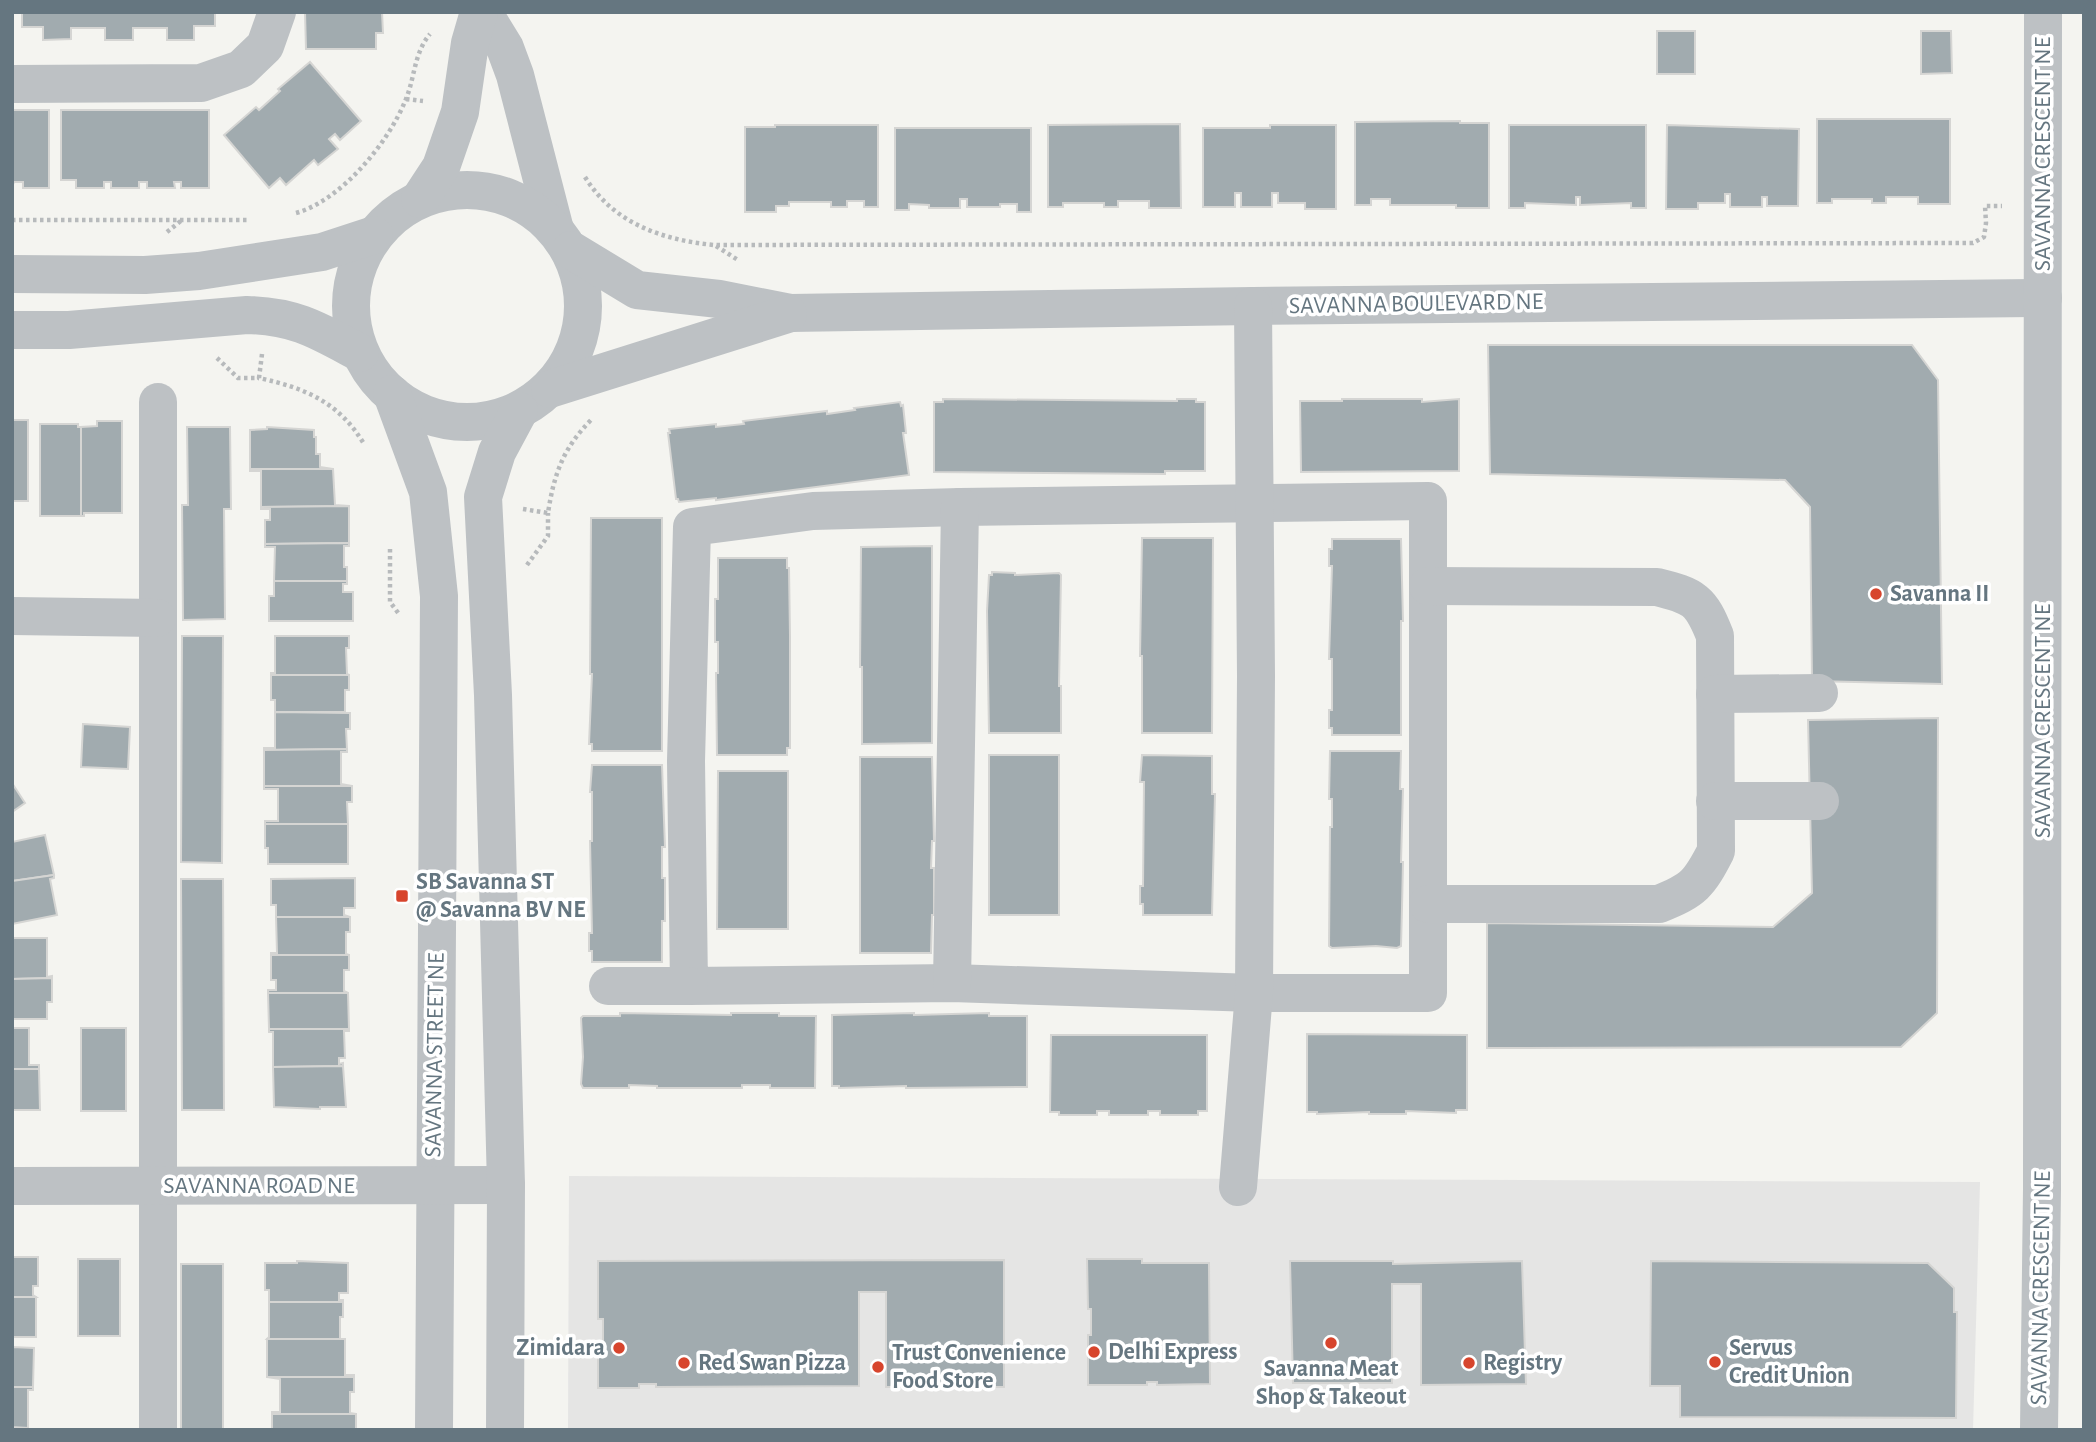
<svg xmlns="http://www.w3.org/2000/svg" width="2096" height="1442" font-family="'Alegreya Sans',sans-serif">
  <rect width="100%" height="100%" fill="#f4f4f0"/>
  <path fill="#e5e5e4" d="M569,1176L1980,1182L1973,1430H568Z"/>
  <g fill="#a1abaf" stroke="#d5d5d3" stroke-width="2">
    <path d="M22,12H215V26H194V40H167V28H133V40H105V28H71V39L43,40V27H22Z"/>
    <path d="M305,12H382L383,33H376V49H306Z"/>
    <rect x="1657" y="31" width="38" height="43"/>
    <path d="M1921,31H1951L1952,73L1921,74Z"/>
    <path d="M310,62L361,121L340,140L335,134L329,139L338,149L318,165L314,160L286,185L280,178L269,188L224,135L256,107L259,110L280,91L278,89Z"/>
    <path d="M12,110H49V188H23V182H14L12,187Z"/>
    <path d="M61,110H209V188H181V182H174L175,188H147V182H139V188H111V182H104V188H76V180H61Z"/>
    <path d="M1817,119H1950V204H1918V197H1886V203H1872V199H1832V203H1817Z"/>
    <path d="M1460,121V123H1489V208H1456V205H1390V199H1371V205H1355V122Z"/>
    <path d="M1180,124L1181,208H1149V201H1118V207H1104V203H1063V207H1048V125Z"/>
    <path d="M775,125H878V207H864V201H847V207H831V202H789V206H776V212H745V127H775Z"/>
    <path d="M1270,125H1336V209H1305V203H1278V193H1272V207H1241V193H1235V207H1203V128H1270Z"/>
    <path d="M1509,125H1646V208H1631V203L1580,205V197H1576V205L1525,203V208H1509Z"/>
    <path d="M1667,125L1799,129L1798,206H1767V197H1762V207H1730V194H1725V203H1698V209H1666Z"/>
    <path d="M895,128H1031V212H1017V204H1000V207H967V199H960V208H929V205L909,204V210H895Z"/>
    <path d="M1488,345H1912L1938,380L1942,684L1812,681L1810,507L1785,480L1490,474Z"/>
    <path d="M943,399L1177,401V399H1196V402H1205V471H1165V474L934,472V402H943Z"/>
    <path d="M1342,399H1422V402L1459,399V471L1301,472L1300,401H1342Z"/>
    <path d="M900,402L901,406L903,405L906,433H903L909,475L716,500V498L679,502L678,499H676L668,433H670L669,429L716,424V427L744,424L743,421L827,411V414L855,410L854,408Z"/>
    <rect x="12" y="420" width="16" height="81"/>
    <path d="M97,421H122V513H84V516H81V427L97,426Z"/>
    <path d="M40,424H78V427H81V516H40Z"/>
    <path d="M187,427H230L231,509H224L225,619L183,620L182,505H188Z"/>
    <path d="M267,427L314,430V437H316V454H320V467L333,469H250V430L267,429Z"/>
    <path d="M250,469H333L335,505L349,506L261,507V471H250Z"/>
    <path d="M349,506V543L265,544V520H270V509H261V507Z"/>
    <path d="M591,518H662V751H592V744H589L592,674H590Z"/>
    <path d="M1142,538H1213L1212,733H1142V656H1140Z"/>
    <path d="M1332,539H1401L1403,621H1401V735H1332V728H1329V710H1332V659H1329L1332,566H1329V549H1332Z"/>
    <path d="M349,543V546H344V567H347V581H274L275,547H265V544Z"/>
    <path d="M932,546V743L862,744V667H860L861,547Z"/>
    <path d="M718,558H787V568H789L790,636V748H787V755H717L716,673H718V642H715V599H718Z"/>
    <path d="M992,572L1015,573V575L1059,573L1061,575L1059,686H1061V733H989L987,611L989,575H992Z"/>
    <path d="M274,581H347V584H343V592H353V621H269V596H274Z"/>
    <path d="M182,636H223L222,863L181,862Z"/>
    <path d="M275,636H349V648H346L347,674L349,675H271V673H275Z"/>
    <path d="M271,675H349V690H345V712H275V700H271Z"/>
    <path d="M275,712L350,713V729H346L347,749L264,750V748H275Z"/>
    <path d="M1938,718L1937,1013L1901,1047L1487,1048V923L1773,927L1812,893L1808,720Z"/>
    <path d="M83,724L130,727L128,769L81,767Z"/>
    <path d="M347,749V752H341V784L352,786H264V750Z"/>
    <path d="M1330,751H1401L1400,789H1403L1401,862H1403L1402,908L1401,946L1397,948L1376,946L1332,948L1329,946L1330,827H1332V799H1329Z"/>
    <rect x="989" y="755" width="70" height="160"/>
    <path d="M1142,755L1212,756V794H1215L1212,915H1143V904H1140V886H1143L1144,782H1140Z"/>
    <path d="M860,757H932L934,841H932L931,868H934V915H932L931,953H860Z"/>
    <path d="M592,765H662L665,847H662V878H665V921H662V962H592V951H589V933H592L590,841H592V792H590Z"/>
    <path d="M718,771H788V929H717Z"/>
    <path d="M12,783L25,803L12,812Z"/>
    <path d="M264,786H352V802H347L348,824H265V821H278V789H264Z"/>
    <path d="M265,824H348V864H268V848H265Z"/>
    <path d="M45,835L54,875L12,881V842Z"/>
    <path d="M54,875V878L50,879L57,915L12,924V881Z"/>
    <path d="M355,878V908H344V915L350,917H276V905H271V879Z"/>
    <path d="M181,879H223L224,1110H182Z"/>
    <path d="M276,917H350V932H346V954L349,955H271V953H277Z"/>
    <path d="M12,938H47V977L52,976V978L12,979Z"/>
    <path d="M271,955H349V970H344V991L348,993H268V990H276V980H271Z"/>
    <path d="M52,978V1002H47V1019H12V979Z"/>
    <path d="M268,993H348L349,1029H269Z"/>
    <path d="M620,1013L731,1015V1013H779V1016H816L815,1088H770V1085H742V1088H657V1086L629,1085V1088H583L581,1084L583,1057L581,1018L583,1016H620Z"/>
    <path d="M914,1013V1015L989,1013V1016H1027V1087L906,1088V1086L839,1088V1086H832V1015Z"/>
    <path d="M12,1028H29V1065H39V1069H12Z"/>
    <rect x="81" y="1028" width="45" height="83"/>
    <path d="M269,1029H349V1031H344L345,1058H339V1064L343,1063V1066L273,1067V1032H269Z"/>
    <path d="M1307,1034L1467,1035V1110H1456V1113L1406,1111V1114H1369V1112L1317,1114V1112H1307Z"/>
    <path d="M1051,1035H1207V1111H1198V1115H1160V1111H1148V1115H1109V1111H1097V1115H1059V1112H1050Z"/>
    <path d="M343,1066L346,1107H320V1109L274,1107L273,1067Z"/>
    <path d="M12,1069H39L40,1110H12Z"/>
    <path d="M12,1257H38V1286H33V1295L36,1297H12Z"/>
    <rect x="78" y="1259" width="42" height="77"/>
    <path d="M1087,1259H1142V1263H1209L1210,1384L1157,1385V1382H1147V1385H1088V1335H1091V1309H1088Z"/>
    <path d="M1004,1260V1387H886V1292H859V1386L656,1387V1384H639V1388H598V1356H603V1319H598V1261Z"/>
    <path d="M297,1261L348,1263V1293H339V1300H343V1302H269V1290H265V1263H297Z"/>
    <path d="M1290,1261H1393V1264L1522,1261L1526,1384L1421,1385V1284H1392V1383H1293Z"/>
    <path d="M1651,1261L1928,1263L1954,1288V1312H1957L1956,1418L1680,1417V1386H1650Z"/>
    <rect x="181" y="1264" width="42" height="166"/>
    <rect x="12" y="1297" width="24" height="40"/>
    <path d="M269,1302H343V1317H340V1339H345H267L269,1337Z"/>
    <path d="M267,1339H345V1375H354V1377H267Z"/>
    <path d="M12,1347L34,1348L33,1387H12Z"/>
    <path d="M267,1377H354V1392H350V1413L356,1414H272V1412H280V1379Z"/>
    <path d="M12,1387H33V1390H28V1428L12,1427Z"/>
    <rect x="272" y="1414" width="84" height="16"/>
  </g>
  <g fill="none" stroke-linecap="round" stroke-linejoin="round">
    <g stroke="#b7babc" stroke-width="4.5" stroke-dasharray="3.5 3.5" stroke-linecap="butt">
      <path d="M406,99L423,101"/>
      <path d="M585,177C614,224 663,240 714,245L1973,243L1984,237L1986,223L1985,206H2002"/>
      <path d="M296,213C342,200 389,142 406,99C415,77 414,53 430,34"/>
      <path d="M12,220H249"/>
      <path d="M167,232L182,220"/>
      <path d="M716,246L738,260"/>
      <path d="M262,354L259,378C305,388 339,402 364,444"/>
      <path d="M217,358L238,378H259"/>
      <path d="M523,509L548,513C554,474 563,448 592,419"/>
      <path d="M390,549V602L399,614"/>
      <path d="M527,565L548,536V513"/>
    </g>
    <g stroke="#bdc1c4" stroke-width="38">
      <path d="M483,12L505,48L515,75L554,226"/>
      <path d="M12,84L201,83L241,69L265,46L277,12"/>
      <circle cx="467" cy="306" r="116"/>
      <path d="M420,199L441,167L460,112L470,43L479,12"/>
      <path d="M571,250L637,290L719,299L790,313L1253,306L2043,298"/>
      <path d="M12,274L145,275L199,271L322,252L374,235"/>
      <path d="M12,330H69L247,315C296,316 319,331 360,353"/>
      <path d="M550,389L788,314"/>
      <path d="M392,394L428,492L439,596L434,1430"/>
      <path d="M158,402V1430"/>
      <path d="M1428,501V993H1254L952,983L689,986L686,761L692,527L813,511L960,507Z"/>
      <path d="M1428,586L1657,587C1694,596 1701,600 1715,636L1716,851C1699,884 1694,890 1659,904H1428"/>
      <path d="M12,616L157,618"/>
      <path d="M1715,694L1819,693"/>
      <path d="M1715,801H1820"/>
      <path d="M952,983L960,507"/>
      <path d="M608,986H689"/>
      <path d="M12,1186L506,1185"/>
      <path d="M1238,1187L1254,993L1256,676L1253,306"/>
      <path d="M505,1430L506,1185L493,695L483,497L497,452L519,411"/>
      <path d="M2039,1430L2042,1189L2043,12"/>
    </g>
  </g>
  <g fill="#d7452d" stroke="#fff" stroke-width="2.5">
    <circle cx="1876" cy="594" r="7"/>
    <rect x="395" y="889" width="14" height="14" rx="3.5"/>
    <circle cx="1331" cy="1343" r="7"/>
    <circle cx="619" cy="1348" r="7"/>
    <circle cx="1094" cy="1352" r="7"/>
    <circle cx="1715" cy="1362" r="7"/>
    <circle cx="684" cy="1363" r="7"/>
    <circle cx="1469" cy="1363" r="7"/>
    <circle cx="878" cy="1367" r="7"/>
  </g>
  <g text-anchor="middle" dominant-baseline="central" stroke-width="7" stroke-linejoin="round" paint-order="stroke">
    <g font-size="24" fill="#657680" stroke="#fff">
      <text transform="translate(2043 154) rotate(-90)">SAVANNA CRESCENT NE</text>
      <text transform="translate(1416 304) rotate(-1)">SAVANNA BOULEVARD NE</text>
      <text transform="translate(2043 721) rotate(-90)">SAVANNA CRESCENT NE</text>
      <text transform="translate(435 1055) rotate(-89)">SAVANNA STREET NE</text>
      <text x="259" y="1186">SAVANNA ROAD NE</text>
      <text transform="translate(2041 1288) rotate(-89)">SAVANNA CRESCENT NE</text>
    </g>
    <g font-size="24" font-weight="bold" fill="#657680" stroke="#fff" text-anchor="start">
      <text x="1890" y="594">Savanna II</text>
      <text x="416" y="882">SB Savanna ST<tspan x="416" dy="28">@ Savanna BV NE</tspan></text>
      <text x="605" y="1348" text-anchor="end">Zimidara</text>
      <text x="1729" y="1348">Servus<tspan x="1729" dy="28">Credit Union</tspan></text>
      <text x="1108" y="1352">Delhi Express</text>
      <text x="892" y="1353">Trust Convenience<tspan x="892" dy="28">Food Store</tspan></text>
      <text x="698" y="1363">Red Swan Pizza</text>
      <text x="1483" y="1363">Registry</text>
      <text x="1331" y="1369" text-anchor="middle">Savanna Meat<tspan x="1331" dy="28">Shop &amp; Takeout</tspan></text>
    </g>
  </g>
  <rect width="2096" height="1442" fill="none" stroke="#657680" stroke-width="28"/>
</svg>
